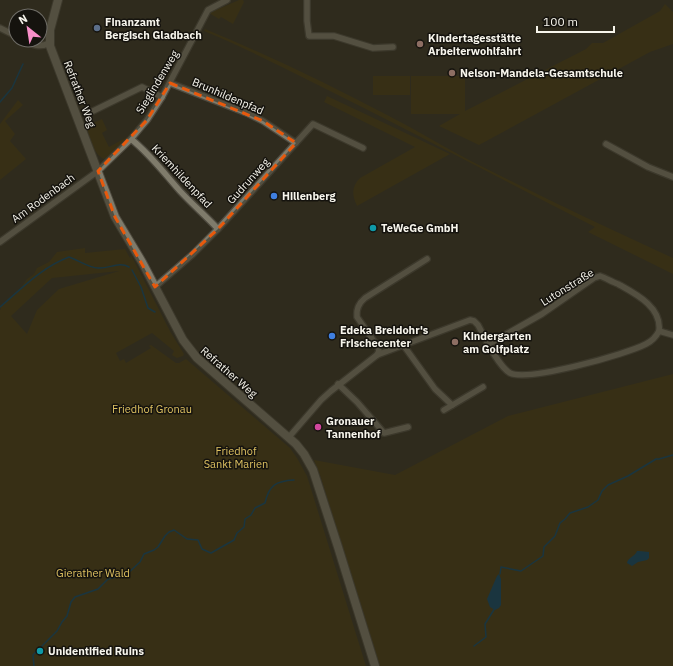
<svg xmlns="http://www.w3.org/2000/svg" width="673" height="666" font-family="'IBM Plex Sans',sans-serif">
  <rect width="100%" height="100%" fill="#2f2b1e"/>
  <g fill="#40340d" fill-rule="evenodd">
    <path d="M239,0H243L244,2L233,24L221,17L219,19L209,13Z"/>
    <path d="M665,4L673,12V44L650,52L479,145L439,126L460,114H411V76H465V111L586,49L592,43H603L660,11Z"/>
    <path d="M205,29C268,55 330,85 391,117C418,131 444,147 471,161C538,195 605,227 673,258V274L588,232L595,227C504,181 415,133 324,88C284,68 245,48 204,31Z"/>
    <rect x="373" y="76" width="37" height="19"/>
    <path d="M327,96L450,154L357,206C352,195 351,187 360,178L415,147L324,102Z"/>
    <path d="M18,100L23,105L5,121L15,134L10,141L26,159L0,180V124Z"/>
    <path d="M102,119L107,130L102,133L109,147L129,136L108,157L104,159C93,154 90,137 86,126Z"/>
    <path d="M85,248V253L125,249L130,258L131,255L171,333L184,354L183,356L177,358L172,355L174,351L152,333L116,353L120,361L124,359L126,363L151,348L149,346L151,345L176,363H179L186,359L290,448L297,458L307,476L366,666H0V310L1,309L0,307L17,293L27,279L34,274L37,268L49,262L57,252ZM119,271L59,289L37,310L27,334L11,316L52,278Z"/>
    <path d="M673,374V666H380L320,475L314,460L395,475L508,416Z"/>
  </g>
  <g fill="#004169">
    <path d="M637,551H639L649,552V558L647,560L638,562L632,566L627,563C628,557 635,557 637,551Z"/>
    <path d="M499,574L501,579V605L499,608L495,610L490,607L487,599L497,576Z"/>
  </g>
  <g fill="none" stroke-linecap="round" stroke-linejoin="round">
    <g stroke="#004169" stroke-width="1.5">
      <path d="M0,102L12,88L23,64"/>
      <path d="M132,270L141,287L148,308L155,312"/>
      <path d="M0,307C21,289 42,267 69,257C78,260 89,268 98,268C109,269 119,261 129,267"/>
      <path d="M500,574L501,567L521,571L543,556L544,547L555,536L560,523L565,519L570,513L588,507L598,500L602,491L608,485L628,476L656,459H659L673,455"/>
      <path d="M474,646L486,637L485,624L495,608"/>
      <path d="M34,666L33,655L57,631L62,622L67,616L71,602L75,597L98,589L108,579L126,575L140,562L144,554L154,550L158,547L165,536L169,532L174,530L187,539L198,540L202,549L211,553L234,540L237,533L244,527L245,519L251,515L255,508L265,503C269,485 276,481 294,480"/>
    </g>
    <defs>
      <g id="street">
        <path d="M307,0V21L309,36H334L373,48L393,47"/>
        <path d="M0,28L16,36"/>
        <path d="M23,40C33,45 40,48 49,43"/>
        <path d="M170,83L247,113L263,121L296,143"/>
        <path d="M89,113L142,87L162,97"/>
        <path d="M131,139C150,154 164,173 180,191C192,204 206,216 218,229"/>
        <path d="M606,144L648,167L673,177"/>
        <path d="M0,242L98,171L131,139L147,120L162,97L208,10L227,0"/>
        <path d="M155,287L192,255L218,229L313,124L363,148"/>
        <path d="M489,344L542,314L594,278L600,276C606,278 612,282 618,284C636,294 662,307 659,331"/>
        <path d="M404,346L435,389L452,405"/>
        <path d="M377,355L379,351L378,347L357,317C356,309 359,303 365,298L427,259"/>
        <path d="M338,384L357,402L384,433L408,427"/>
        <path d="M444,410L483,387"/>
        <path d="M289,437L321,400L331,391L377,355L470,320L474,321L478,325C485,338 498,366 510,373C528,382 627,354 646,344C652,341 656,337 659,331L673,335"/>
      </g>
      <path id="secondary" d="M58,0L50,30V46L115,217L142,262L183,340L197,358L296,444L304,454L313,470L338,547L375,666"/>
    </defs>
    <use href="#street" stroke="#4d493e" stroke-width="8"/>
    <use href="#secondary" stroke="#4d493e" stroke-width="10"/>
    <use href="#street" stroke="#7f7b6b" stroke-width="5.5"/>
    <use href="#secondary" stroke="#7f7b6b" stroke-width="8"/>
  </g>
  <path d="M0 0H673V666H0ZM170,83L263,121L296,143L218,229L155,287L115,217L98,171L147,120Z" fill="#2f2b1e" fill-opacity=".55" fill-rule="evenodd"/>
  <path fill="none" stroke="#e8590c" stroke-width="3" stroke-dasharray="8 5" stroke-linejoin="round" d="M170,83L263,121L296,143L218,229L155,287L115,217L98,171L147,120Z"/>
  <circle fill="#5c6f8a" stroke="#15130e" stroke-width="1.5" cx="97" cy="28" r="4"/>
  <g fill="#8d6e63" stroke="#15130e" stroke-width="1.5">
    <circle cx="420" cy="44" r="4"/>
    <circle cx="452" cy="73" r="4"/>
    <circle cx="455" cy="342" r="4"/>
  </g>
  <g fill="#3f7fe0" stroke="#15130e" stroke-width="1.5">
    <circle cx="274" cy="196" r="4"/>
    <circle cx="332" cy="336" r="4"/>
  </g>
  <g fill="#0f9aa8" stroke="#15130e" stroke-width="1.5">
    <circle cx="373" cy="228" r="4"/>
    <circle cx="40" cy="651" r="4"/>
  </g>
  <circle fill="#d1479c" stroke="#15130e" stroke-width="1.5" cx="318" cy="427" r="4"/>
  <g text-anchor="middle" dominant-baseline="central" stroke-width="3" stroke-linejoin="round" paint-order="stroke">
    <g font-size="11" font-weight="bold" fill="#f7f5ec" stroke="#15130e" text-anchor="start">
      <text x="105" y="22">Finanzamt<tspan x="105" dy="13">Bergisch Gladbach</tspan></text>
      <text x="428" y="38">Kindertagesstätte<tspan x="428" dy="13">Arbeiterwohlfahrt</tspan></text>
      <text x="460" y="73">Nelson-Mandela-Gesamtschule</text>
      <text x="282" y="196">Hillenberg</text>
      <text x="381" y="228">TeWeGe GmbH</text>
      <text x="340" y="330">Edeka Breidohr's<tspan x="340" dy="13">Frischecenter</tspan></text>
      <text x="463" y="336">Kindergarten<tspan x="463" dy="13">am Golfplatz</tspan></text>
      <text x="326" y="421">Gronauer<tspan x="326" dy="13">Tannenhof</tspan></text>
      <text x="48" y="651">Unidentified Ruins</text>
    </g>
    <g font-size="11" fill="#f7f5ec" stroke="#15130e">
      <text transform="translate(157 82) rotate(-59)">Sieglindenweg</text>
      <text transform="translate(80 94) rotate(69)">Refrather Weg</text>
      <text transform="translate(228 96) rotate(23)">Brunhildenpfad</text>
      <text transform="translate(182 176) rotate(47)">Kriemhildenpfad</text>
      <text transform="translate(248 181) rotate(-48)">Gudrunweg</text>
      <text transform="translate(43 198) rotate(-36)">Am Rodenbach</text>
      <text transform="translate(567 287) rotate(-32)">Lutonstraße</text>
      <text transform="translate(229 372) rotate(41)">Refrather Weg</text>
    </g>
    <g font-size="11" fill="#dec161" stroke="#15130e">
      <text x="152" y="409">Friedhof Gronau</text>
      <text x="236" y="451">Friedhof<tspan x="236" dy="13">Sankt Marien</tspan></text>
      <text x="93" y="573">Gierather Wald</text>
    </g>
  </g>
  <g transform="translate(28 28) rotate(330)"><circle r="19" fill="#15130e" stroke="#6f6d67"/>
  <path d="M0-3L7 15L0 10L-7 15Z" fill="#f98fc9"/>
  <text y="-6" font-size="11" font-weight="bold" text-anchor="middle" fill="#f7f5ec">N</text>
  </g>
  <path d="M537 26v6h77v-6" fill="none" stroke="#f7f5ec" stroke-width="2"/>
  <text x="543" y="26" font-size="12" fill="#f7f5ec" stroke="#15130e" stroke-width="3" paint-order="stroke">100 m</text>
</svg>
